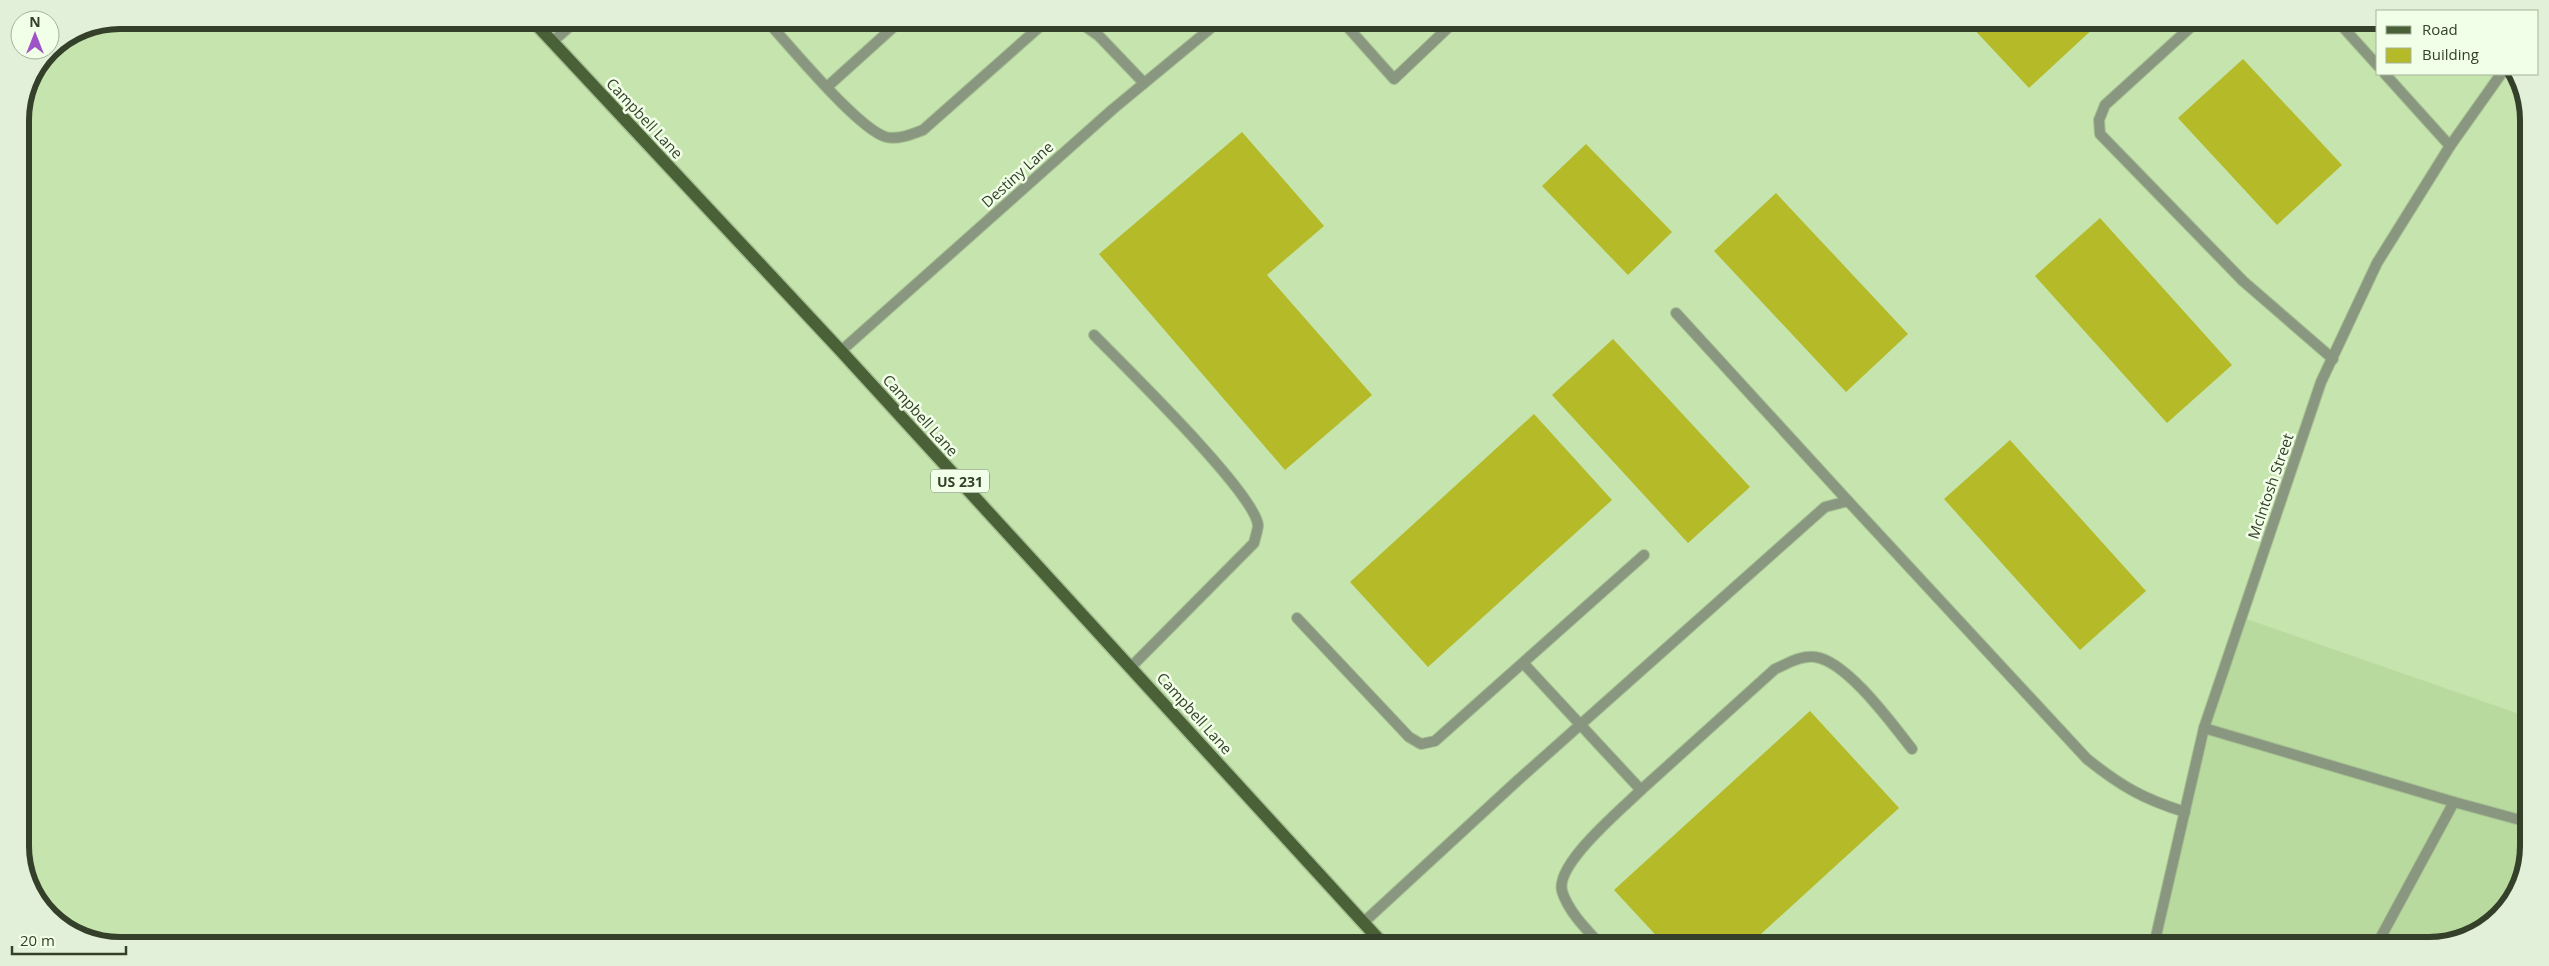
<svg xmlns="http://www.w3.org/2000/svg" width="2549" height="966" font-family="'Open Sans',sans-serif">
  <rect width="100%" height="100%" fill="#c5e4ae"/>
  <path fill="#b8da9e" d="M2241,617L2525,716L2524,879L2490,926L2430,946L2151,945Z"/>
  <g fill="#b4ba28">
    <path d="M1969,24L2097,25L2029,88Z"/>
    <path d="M2243,59L2342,165L2277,225L2178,118Z"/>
    <path d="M1242,132L1324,226L1267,275L1372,395L1285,470L1099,254Z"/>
    <path d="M1586,144L1672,232L1628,275L1542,186Z"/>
    <path d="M1776,193L1908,334L1846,392L1714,251Z"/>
    <path d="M2100,218L2232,365L2167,423L2035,276Z"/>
    <path d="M1613,339L1750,487L1688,543L1552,395Z"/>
    <path d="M1534,414L1612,500L1428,667L1350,582Z"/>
    <path d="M2010,440L2146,591L2080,650L1944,499Z"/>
    <path d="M1810,711L1899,808L1750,944H1664L1614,890Z"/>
  </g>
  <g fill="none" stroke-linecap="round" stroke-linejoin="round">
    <defs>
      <g id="lane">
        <path d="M767,21C790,46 858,129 886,137C899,140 912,134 923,130L1045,22"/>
        <path d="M1079,22L1099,36L1144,83"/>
        <path d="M1344,23L1394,79L1453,23"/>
        <path d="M2193,25L2105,105L2099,120L2100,134L2243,281L2333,359"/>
        <path d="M552,42L576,21"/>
        <path d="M827,87L899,22"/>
        <path d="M1676,313L1848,501"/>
        <path d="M1094,335C1124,366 1254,492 1258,525C1258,530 1255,538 1254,543L1131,667"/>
        <path d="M1297,618L1409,737L1421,744L1435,741L1644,555"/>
        <path d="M1524,664L1641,790L1775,669C1787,664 1801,655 1815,657C1847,661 1893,725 1912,749"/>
        <path d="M2204,728L2454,802L2376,946"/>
        <path d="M2454,802L2524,821"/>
        <path d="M1364,922L1517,781L1825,507L1848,501L2087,759C2121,786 2143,799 2185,812"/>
        <path d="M1600,944C1586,929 1568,911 1562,891C1555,864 1622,809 1641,790"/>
      </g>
      <g id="street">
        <path d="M2341,25L2378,66"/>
        <path d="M2385,74L2450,146"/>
        <path d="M841,351L1113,109L1217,23"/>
        <path d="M2154,945L2204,728L2321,382L2377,263L2450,146L2501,74"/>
      </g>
      <path id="primary" d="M533,21L841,351L1383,944"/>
    </defs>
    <use href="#lane" stroke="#a5c091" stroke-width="12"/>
    <use href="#street" stroke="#a5c091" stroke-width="12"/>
    <use href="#primary" stroke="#a5c091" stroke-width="15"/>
    <use href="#lane" stroke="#8a9780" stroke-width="10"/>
    <use href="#street" stroke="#8a9780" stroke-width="10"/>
    <use href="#primary" stroke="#4a6037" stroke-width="12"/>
  </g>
  <g text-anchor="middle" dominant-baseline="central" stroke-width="5" stroke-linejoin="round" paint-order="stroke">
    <rect fill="#f2ffe8" stroke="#6d7963" stroke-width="1" x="931" y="469.5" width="58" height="23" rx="4"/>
    <g font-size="14" font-weight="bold" fill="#34402a">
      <text x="960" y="481">US 231</text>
    </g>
    <g font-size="15" fill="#34402a" stroke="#f2ffe8">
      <text transform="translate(645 118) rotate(47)">Campbell Lane</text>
      <text transform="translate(1017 174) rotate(-42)">Destiny Lane</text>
      <text transform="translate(921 415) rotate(48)">Campbell Lane</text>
      <text transform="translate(2270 486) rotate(-71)">McIntosh Street</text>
      <text transform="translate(1195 713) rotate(48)">Campbell Lane</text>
    </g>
  </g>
  <path d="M0 0H2549V966H0ZM120 29H2429A91 91 0 0 1 2520 120V846A91 91 0 0 1 2429 937H120A91 91 0 0 1 29 846V120A91 91 0 0 1 120 29Z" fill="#e3f0d9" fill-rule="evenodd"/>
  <path fill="none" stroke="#34402a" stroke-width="6" d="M120 29H2429A91 91 0 0 1 2520 120V846A91 91 0 0 1 2429 937H120A91 91 0 0 1 29 846V120A91 91 0 0 1 120 29Z"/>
  <rect x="2376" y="10" width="162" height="65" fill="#f2ffe8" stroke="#a6b39c"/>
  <rect x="2386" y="26" width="25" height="8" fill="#4a6037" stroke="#a6b39c"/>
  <text x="2422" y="35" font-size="15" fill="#34402a">Road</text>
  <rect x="2386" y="48" width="25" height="15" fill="#b4ba28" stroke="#a6b39c"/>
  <text x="2422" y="60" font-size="15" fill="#34402a">Building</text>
  <g transform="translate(35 35)"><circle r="24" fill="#f2ffe8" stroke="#a6b39c"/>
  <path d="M0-4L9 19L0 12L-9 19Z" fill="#9e54c7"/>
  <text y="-8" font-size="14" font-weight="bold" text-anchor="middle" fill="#34402a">N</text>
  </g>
  <path d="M12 946v8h114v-8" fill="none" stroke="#34402a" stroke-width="2.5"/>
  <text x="20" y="946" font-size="15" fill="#34402a" stroke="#f2ffe8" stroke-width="4" paint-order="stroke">20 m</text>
</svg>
